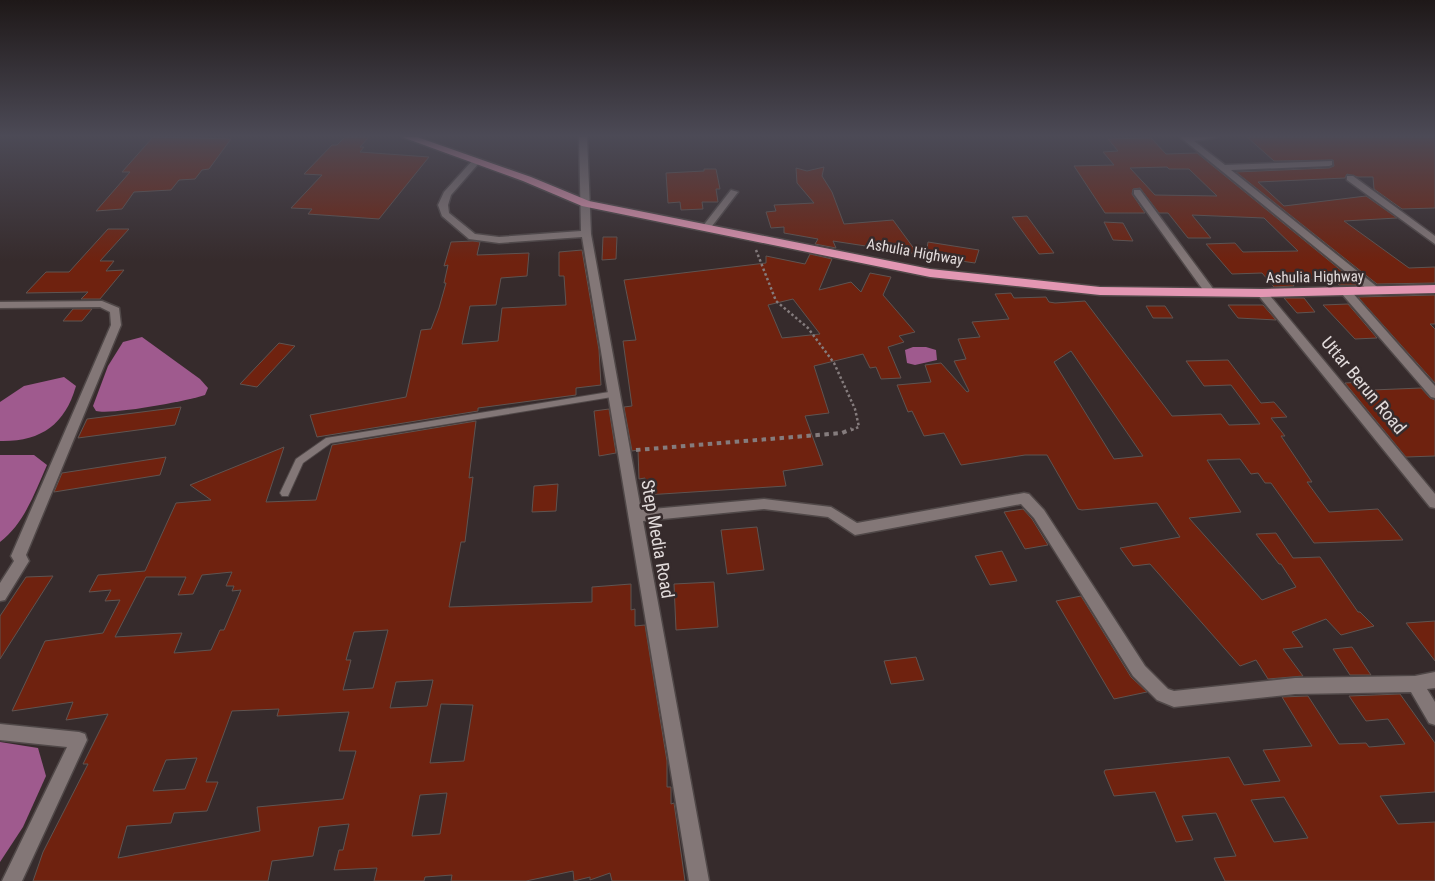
<svg xmlns="http://www.w3.org/2000/svg" width="1435" height="881" font-family="'Roboto Condensed',sans-serif">
  <rect width="100%" height="100%" fill="#362b2c"/>
  <g fill="#9f5a8e">
    <path d="M142,337L200,379L208,388L205,395C188,401 112,415 96,411L93,406L108,366L123,342Z"/>
    <path d="M926,347L936,350L937,360L915,365L907,363L905,350L913,347Z"/>
    <path d="M64,377L76,386C65,425 40,442 0,441V402L24,386Z"/>
    <path d="M0,455H34L47,465C35,492 24,524 0,542Z"/>
    <path d="M0,742L38,748L46,776L23,827L0,862Z"/>
  </g>
  <g fill="#6f220f" stroke="#5f5451" fill-rule="evenodd">
    <path d="M153,137L231,139L209,169L202,170L195,179L179,180L171,190L134,192L122,209L96,211L130,172H122Z"/>
    <path d="M345,137H369L360,147H364L360,152L429,157L379,219L308,214L312,209L291,208L322,175L304,174L332,145H337Z"/>
    <path d="M1247,137H1435V208L1402,209L1374,189L1373,177H1358L1347,174L1345,178L1258,182L1284,206L1366,196L1397,218L1344,221L1409,268L1435,267V283L1377,284L1236,172L1329,168L1334,166L1333,160L1274,161Z"/>
    <path d="M1151,138L1166,154L1197,153L1359,285H1339L1333,279L1290,280L1294,286L1274,287L1262,273L1232,274L1206,244L1235,243L1243,252L1298,251L1264,218L1192,215L1211,238H1188L1168,213H1159L1140,188L1133,189L1132,194L1145,213H1105L1074,166L1114,165L1103,152L1118,151L1108,139ZM1167,167L1169,169H1189L1217,196L1155,195L1130,168Z"/>
    <path d="M824,167L822,176L832,192L844,224L893,220L918,254L833,241L836,248L815,244L818,239L784,233V227L771,228L766,212L776,211L774,205L814,203L797,183L796,168L807,171Z"/>
    <path d="M704,169H716L720,189H716L718,202H702L703,209L681,210L680,202L668,203L666,173L704,171Z"/>
    <path d="M1027,216L1054,253L1039,254L1012,217Z"/>
    <path d="M1104,222L1123,223L1133,241L1113,240Z"/>
    <path d="M108,229H129L100,261H114L106,271L124,270L100,299H81L88,292L26,293L46,272H69Z"/>
    <path d="M603,237H617L616,259L602,260Z"/>
    <path d="M473,241L480,242L477,255L529,253L527,276L501,278L496,305L470,306L462,344L498,341L502,308L566,305L564,276H559V252L582,250L599,350L601,385L576,388V395L478,408V411L317,437L310,415L406,397L421,330L431,329L439,308L446,283H444L448,265L444,266L451,242Z"/>
    <path d="M928,242L979,250L975,263L926,256Z"/>
    <path d="M810,254L832,259L819,290L851,282L861,292L870,273L891,277L883,295L915,332L899,336L904,342L888,347L901,378L881,379L876,367L870,368L863,354L814,366L829,413L805,416L823,465L783,471L786,486L646,495L645,478L639,479L638,450L632,451L624,407L632,406L623,341L636,340L624,280L766,263V256L805,264ZM793,299L820,334L782,338L768,305Z"/>
    <path d="M1011,293L1014,298L1046,297L1049,302L1055,303L1085,301L1172,416L1221,414L1229,425L1260,424L1231,385L1204,386L1186,361L1228,360L1261,403L1274,402L1287,417L1271,418L1285,436H1281L1312,482H1307L1329,512L1378,509L1403,540L1314,543L1271,483H1265L1258,473L1251,474L1240,459L1207,460L1241,512L1189,518L1262,600L1296,587L1281,564H1279L1256,534L1276,533L1293,558L1320,557L1358,612H1360L1374,626L1341,635L1326,619L1292,632L1303,647L1283,649L1303,676L1268,679L1256,660L1240,666L1150,564L1133,566L1120,548L1180,537L1157,503L1082,510L1078,509L1047,455H1025L961,465L944,433L924,436L912,411L908,412L897,385L931,382L925,365L941,363L967,392L969,391L954,361L966,359L958,339L980,337L972,322L1009,319L995,294ZM1071,351L1143,456L1114,459L1054,362Z"/>
    <path d="M1435,295V324H1430L1435,329V383L1358,297Z"/>
    <path d="M1284,298H1304L1315,312L1297,313Z"/>
    <path d="M1348,304L1377,338L1355,339L1323,305Z"/>
    <path d="M1228,305H1263L1276,320L1238,318Z"/>
    <path d="M1146,306H1165L1173,318H1153Z"/>
    <path d="M73,309H92L82,321H63Z"/>
    <path d="M279,343L295,346L257,387L240,384Z"/>
    <path d="M1364,382L1372,390L1421,388L1430,398L1435,400V456L1406,457L1345,383Z"/>
    <path d="M181,407L175,425L78,438L87,419Z"/>
    <path d="M609,409L616,453L599,456L594,411Z"/>
    <path d="M476,421L469,478L473,477L465,542H461L449,607L592,602V587L631,584V610L635,609V626L645,625L667,761V787H671V804L674,803L685,881H612L610,873L590,880V877L574,881L573,871L526,881H451L452,875L425,877L424,881H374L377,868L334,870L339,850H343L349,824L319,827L313,856L272,861L268,881H33L43,852L88,764H83L108,714L66,720L73,702L12,711L45,641L103,633L120,600L105,601L111,590L89,592L98,575L145,571L176,503L211,500L190,485L284,447L266,502L316,500L332,445ZM232,572L226,586H234L232,591L241,590L224,630H220L211,650L174,653L182,633L115,637L146,577H186L178,595L193,594L202,575ZM388,630L373,688L343,690L351,660H346L354,632ZM433,680L427,706L390,708L396,682ZM441,704L473,705L464,761L430,763ZM279,709L277,716L349,712L339,751H356L343,799L257,807L260,831L118,858L127,826L171,823L174,813L207,811L218,782H206L232,711ZM197,758L185,789L153,791L166,760ZM447,793L440,834L412,836L420,795Z"/>
    <path d="M166,457L160,475L54,492L62,473Z"/>
    <path d="M558,484L556,511L532,512L534,486Z"/>
    <path d="M1023,509L1032,519L1048,545L1025,549L1004,512Z"/>
    <path d="M757,527L764,570L727,574L721,530Z"/>
    <path d="M1002,551L1017,581L990,585L975,556Z"/>
    <path d="M53,576L0,659V616L26,577Z"/>
    <path d="M714,582L718,627L676,630L674,584Z"/>
    <path d="M1081,596L1131,677L1147,692L1114,699L1056,601Z"/>
    <path d="M1435,621V661L1406,623Z"/>
    <path d="M1352,647L1371,675H1350L1333,649Z"/>
    <path d="M916,657L924,680L891,684L884,661Z"/>
    <path d="M1400,694L1435,743V792L1380,796L1398,824L1435,822V881H1225L1214,858L1236,856L1216,813L1182,816L1193,840L1176,842L1155,792L1114,796L1104,772L1105,770L1229,757L1244,785L1280,781L1263,750L1312,746L1282,697L1308,696L1339,744L1366,743L1369,747L1405,744L1388,719L1366,721L1349,696ZM1284,797L1308,838L1274,842L1251,800Z"/>
  </g>
  <g fill="none" stroke-linecap="round" stroke-linejoin="round">
    <defs>
      <path id="lane" d="M615,391L618,392L619,394L618,396L331,443L303,463L288,496H282L280,493L296,459L326,438Z"/>
      <g id="street">
        <path d="M579,137H587L591,234L641,510L764,499L831,507L857,523L1024,493L1029,494L1044,510L1145,666L1168,689L1174,691L1295,678L1415,676L1435,672V688L1427,689L1435,702V725L1429,723L1411,692L1295,694L1174,707L1157,700L1133,676L1034,518L1021,504L855,535L828,517L764,509L643,521L709,881H689L582,237L499,243L469,239L442,216L438,205L444,192L472,161L475,160L479,163L451,195L448,205L449,213L475,234L499,237L581,231Z"/>
        <path d="M1180,137H1219L1194,141L1225,165L1332,161V165L1329,166L1231,170L1381,290V294H1373Z"/>
        <path d="M1347,176H1353L1435,236V244L1347,180Z"/>
        <path d="M731,190L738,192L709,230H703V226Z"/>
        <path d="M1134,190H1140L1214,290V294H1206L1134,194Z"/>
        <path d="M1346,289L1350,290L1435,386V398L1431,397L1342,294L1341,292Z"/>
        <path d="M1262,290L1266,291L1435,494V508L1430,507L1258,295L1257,293Z"/>
        <path d="M102,301L119,308L121,325L26,555L29,561L5,600L0,601V583L14,561L11,556L111,325L110,312L100,307L0,308V302Z"/>
        <path d="M0,724L79,732L85,734L87,740L22,881H2L67,747L0,740Z"/>
      </g>
      <path id="highway" d="M402,137H417L531,177L589,201L930,269L1100,287L1262,289L1435,285V293L1262,297L1100,295L930,277L582,206L523,181Z"/>
    </defs>
    <use href="#lane" stroke="#504848" stroke-width="2"/>
    <use href="#street" stroke="#504848" stroke-width="3"/>
    <use href="#highway" stroke="#504848" stroke-width="3"/>
    <path stroke="#857c7d" stroke-width="2.5" stroke-dasharray="2.5 2.5" stroke-linecap="butt" d="M756,250L776,301L808,328L834,363L855,409L859,427L849,431"/>
    <path stroke="#857c7d" stroke-width="4" stroke-dasharray="4.5 4.5" stroke-linecap="butt" d="M636,450L842,433L852,429"/>
    <use href="#lane" fill="#837777" fill-rule="evenodd"/>
    <use href="#street" fill="#837777" fill-rule="evenodd"/>
    <use href="#highway" fill="#e397b3" fill-rule="evenodd"/>
  </g>
  <linearGradient id="sky" x2="0" y2="1"><stop stop-color="#1e1818"/><stop offset="0.52" stop-color="#4c4a56"/><stop offset="1" stop-color="#4c4a56" stop-opacity="0"/></linearGradient>
  <rect width="1435" height="261" fill="url(#sky)"/>
  <g text-anchor="middle" dominant-baseline="central" stroke-width="5" stroke-linejoin="round" paint-order="stroke">
    <g font-size="15" fill="#e2dbdb" stroke="#362b2c">
      <text transform="translate(915 252) rotate(10)">Ashulia Highway</text>
      <text transform="translate(1315 277) rotate(-1)">Ashulia Highway</text>
    </g>
    <g font-size="18" fill="#e2dbdb" stroke="#362b2c">
      <text transform="translate(1364 385) rotate(50)">Uttar Berun Road</text>
      <text transform="translate(658 539) rotate(80)">Step Media Road</text>
    </g>
  </g>
</svg>
